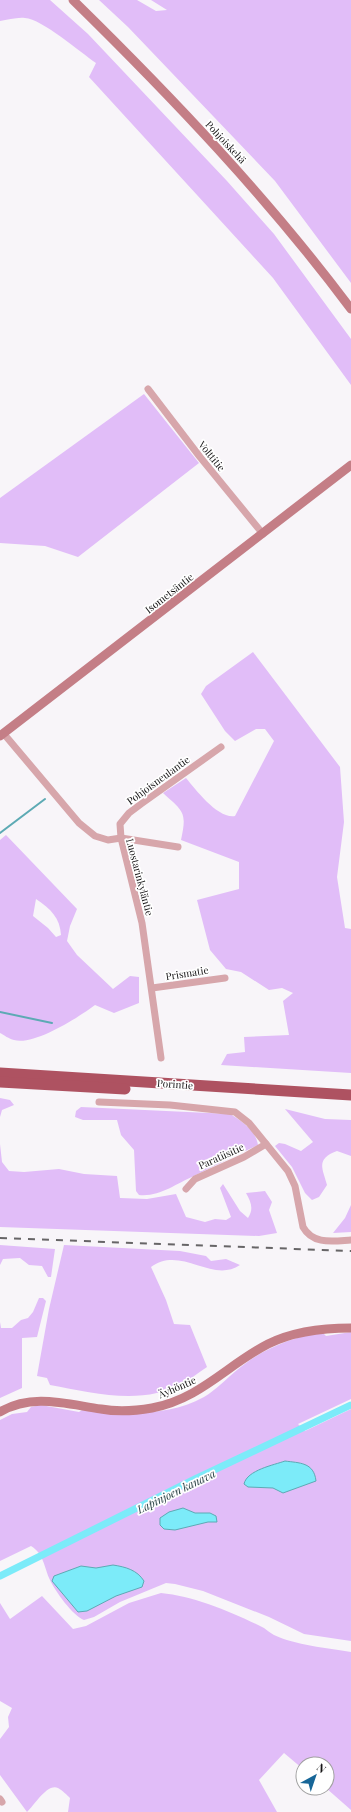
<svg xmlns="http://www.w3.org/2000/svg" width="351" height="1812" font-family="'Playfair Display',serif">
  <rect width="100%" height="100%" fill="#f8f5f9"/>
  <g fill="#e1bdf8" fill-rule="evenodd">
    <path d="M0,0H50L88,34L227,181L274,234L351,339V385L273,278L89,77L96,63C80,52 42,19 25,18C17,17 8,20 0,21Z"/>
    <path d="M99,0H137L156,11L167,10L151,0H351V283L275,181L128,27Z"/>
    <path d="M144,394L199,463L78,557L45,546L0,543V498Z"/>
    <path d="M253,652L340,767L344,822L337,877L345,928L351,929V1073L221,1065L227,1054L245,1052L244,1037L289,1035L283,1001L293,993L282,988L269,990L241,972L226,969L210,950L197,900L239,889V862L181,840C187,812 184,812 163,793L186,778C196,790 218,819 235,816L274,741L265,729H256L235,741L225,731L201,694L206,686Z"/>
    <path d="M6,835L77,909L70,926L67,941L77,955L113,989L130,976L139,977V1003L114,1013L95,1005C79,1017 34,1046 14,1040C9,1039 4,1035 0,1033V840ZM36,899C51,909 60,918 61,935L56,937L48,928L33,916Z"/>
    <path d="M0,1098L10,1100L14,1105L2,1110L0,1117Z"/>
    <path d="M81,1107L230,1114C242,1121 256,1131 258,1145C237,1155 215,1165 194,1176C175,1184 160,1197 139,1195L136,1191L134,1150L121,1135L117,1120H83L75,1117L76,1111Z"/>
    <path d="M285,1109L325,1119L351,1120V1156L337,1151C315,1159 323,1169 327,1185L319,1197L312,1200L305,1193L292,1167L275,1146L279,1143L285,1144L301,1151L313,1142Z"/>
    <path d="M0,1144L2,1162L9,1171L24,1172L59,1169L84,1174L117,1176L120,1198L147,1199L176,1194L186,1217L205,1222L215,1219L226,1220L231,1217L220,1188L223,1184L240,1211L248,1218C254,1209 251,1202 246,1193L265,1191L272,1202L269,1210L277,1233L259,1236L0,1227Z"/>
    <path d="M351,1205V1232L333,1233L345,1218Z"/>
    <path d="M0,1245L55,1249L51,1277H48L42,1266L29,1265L20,1258L3,1259L0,1265Z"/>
    <path d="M64,1245L180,1251L206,1256L211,1261L226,1259L240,1265C212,1284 181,1245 151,1267L166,1300L174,1324L190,1325L207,1367C199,1372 192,1378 184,1383C142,1406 94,1393 50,1385L47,1378L37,1376L49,1309Z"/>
    <path d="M39,1298H43L46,1301L37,1337L22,1338V1388L0,1398V1322L1,1328H12L21,1320L28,1318L33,1312Z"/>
    <path d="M322,1332L326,1336L351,1332V1399L298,1424L305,1431L351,1409V1641L304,1634L269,1617L203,1591L175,1584L166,1583L120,1602L94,1617L84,1620C73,1616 55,1591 50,1580C44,1567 44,1554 31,1546L0,1561V1420L12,1414L27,1412L31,1407L41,1405L79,1412L82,1410C123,1413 166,1418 204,1397C216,1390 226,1379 237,1370C262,1349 290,1338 322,1332Z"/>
    <path d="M161,1593C194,1596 234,1613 264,1628C267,1630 270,1633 274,1635C295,1645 327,1648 351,1652V1810L326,1788H327V1764H303V1769L284,1753L259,1780L277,1812H68L70,1798C67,1795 62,1790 58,1788C47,1783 34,1806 27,1812L0,1775V1739L9,1727L8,1717L12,1708L0,1701V1603L10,1619L42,1596L73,1629L86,1626L129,1603Z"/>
  </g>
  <g fill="#7cebf9" stroke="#5daab4">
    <path d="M285,1461C299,1463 314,1462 316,1481L283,1493L273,1488L248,1487L244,1484C247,1470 274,1465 285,1461Z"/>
    <path d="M183,1508L195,1513H210L216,1516L217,1522H208L175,1530L164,1529L160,1525V1518L169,1512Z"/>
    <path d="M113,1565C126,1567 137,1570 144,1581L142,1587L116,1596L87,1611L78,1612L52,1581L54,1576L81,1566L96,1568Z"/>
  </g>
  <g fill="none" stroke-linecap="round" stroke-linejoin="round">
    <g stroke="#5daab4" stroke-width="2">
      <path d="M0,833L45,799"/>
      <path d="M0,1012L52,1023"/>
    </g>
    <path stroke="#7cebf9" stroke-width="7" d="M0,1576L195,1479L351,1405"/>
    <g stroke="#d7a6ab" stroke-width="7">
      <path d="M148,389L200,457L263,534"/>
      <path d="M4,734L79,823L95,836L108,840L121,838L178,847"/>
      <path d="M152,988L225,978"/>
      <path d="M161,1058L142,923L121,838L120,824L129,813L141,804L221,747"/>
      <path d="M99,1102L170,1105L235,1112L249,1123L288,1171L295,1186L303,1227C313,1245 333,1241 351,1240"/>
      <path d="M186,1189L195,1179L244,1157L266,1144"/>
      <path d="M0,1799L2,1802"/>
    </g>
    <g stroke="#c47e86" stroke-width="9">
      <path d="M73,0C172,97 268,198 351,309"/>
      <path d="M0,736L351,465"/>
      <path d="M0,1412C32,1393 66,1404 101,1409C117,1412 135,1411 152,1408C200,1399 227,1365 268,1344C294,1331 323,1328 351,1328"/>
    </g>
    <g stroke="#ae5261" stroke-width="11">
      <path d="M0,1073L351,1095"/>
      <path d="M0,1082L125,1089"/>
    </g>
    <path stroke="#676567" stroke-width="2" stroke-dasharray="7 7" stroke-linecap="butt" d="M0,1238L351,1251"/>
  </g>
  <g text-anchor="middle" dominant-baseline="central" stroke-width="3.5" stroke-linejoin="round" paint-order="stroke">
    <g font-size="10" fill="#141314" stroke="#fff">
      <text transform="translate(226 142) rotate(47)">Pohjoiskehä</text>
      <text transform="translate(212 456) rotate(51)">Volttitie</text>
      <text transform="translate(169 593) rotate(-38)">Isometsäntie</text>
      <text transform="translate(158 780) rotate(-36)">Pohjoisneulantie</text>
      <text transform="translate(140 877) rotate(75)">Luostarinkyläntie</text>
      <text transform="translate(187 973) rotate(-9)">Prismatie</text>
      <text transform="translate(175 1084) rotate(4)">Porintie</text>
      <text transform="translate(221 1156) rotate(-24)">Paratiisitie</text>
      <text transform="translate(177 1387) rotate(-23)">Äyhöntie</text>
    </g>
    <g font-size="11" font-style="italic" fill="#1e373b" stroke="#fff">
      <text transform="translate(176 1491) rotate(-26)">Lapinjoen kanava</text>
    </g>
  </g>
  <g transform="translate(315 1776) rotate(40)"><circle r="19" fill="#ffffff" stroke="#a1a1a1"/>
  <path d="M0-3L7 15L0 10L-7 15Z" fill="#176698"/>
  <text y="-6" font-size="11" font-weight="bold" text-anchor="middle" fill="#141314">N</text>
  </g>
</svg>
